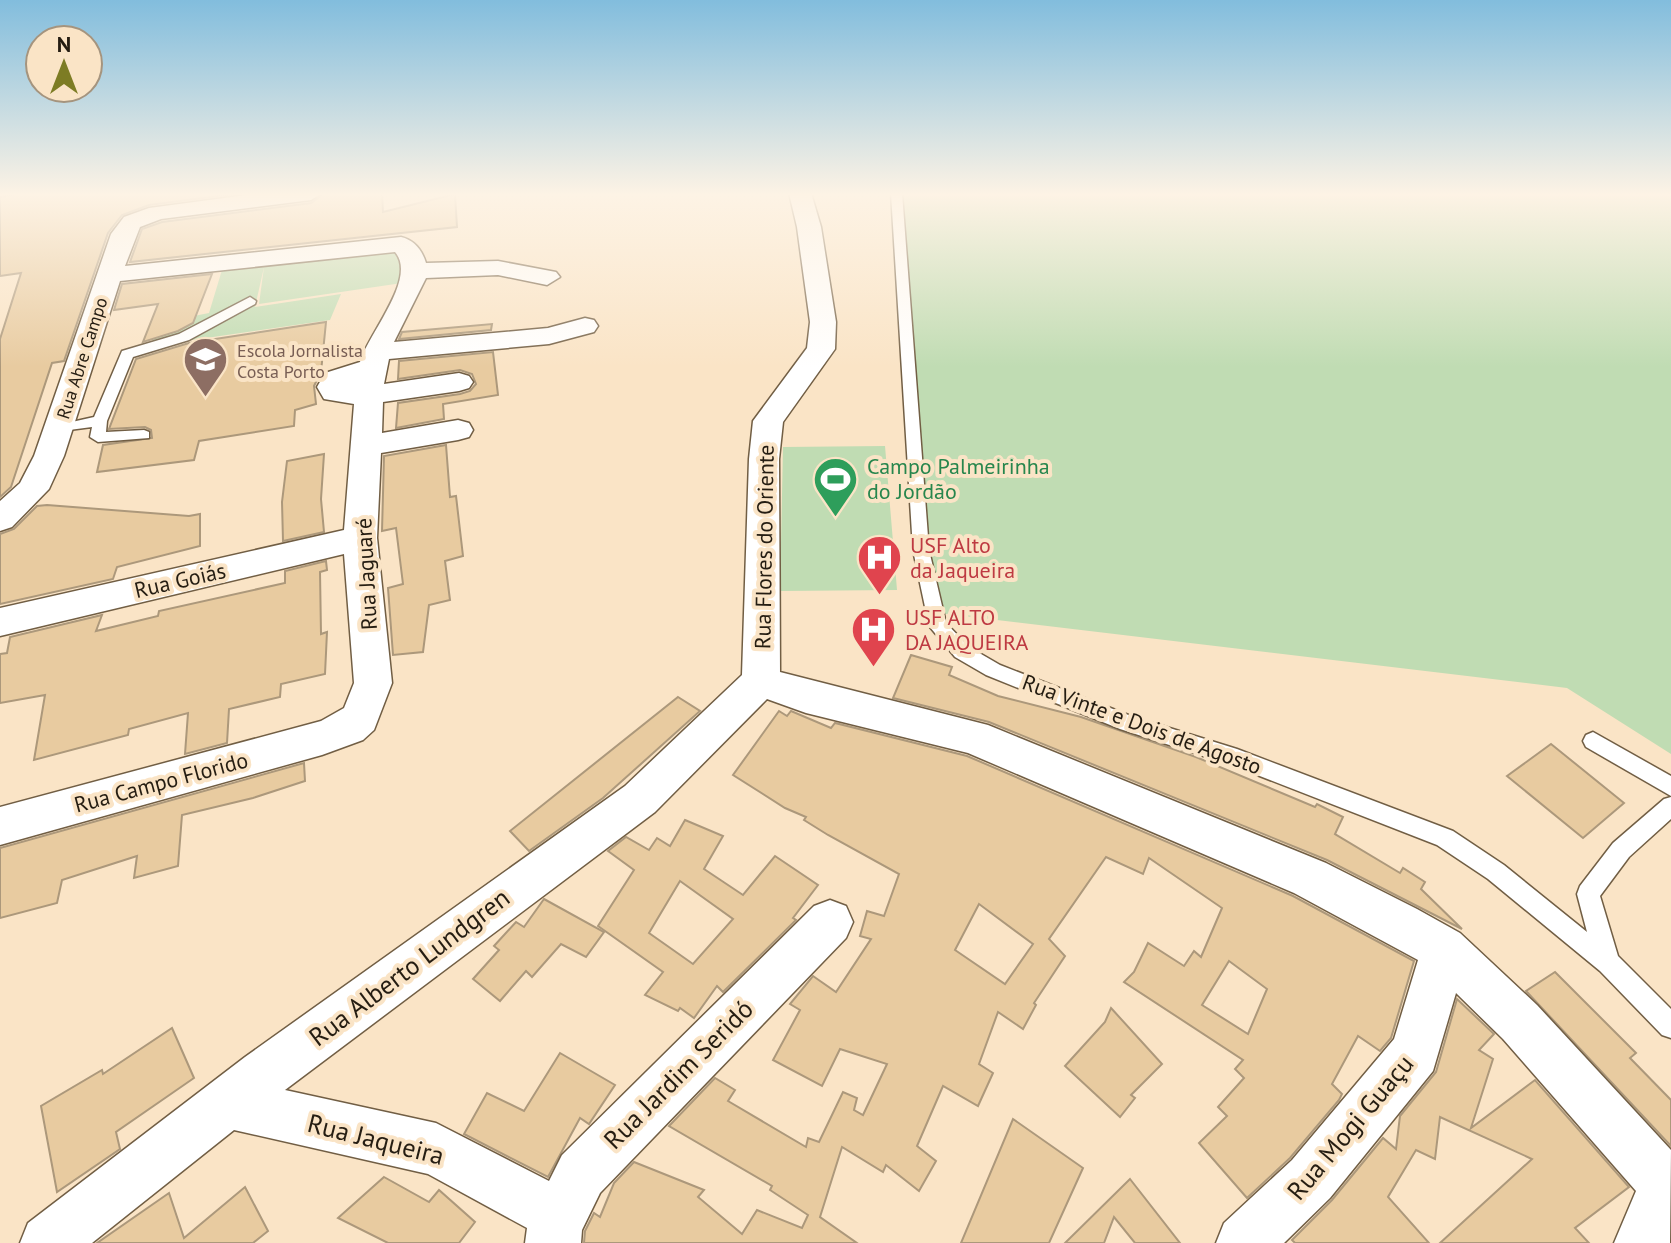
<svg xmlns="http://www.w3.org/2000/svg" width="1671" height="1243" font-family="'PT Sans',sans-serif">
  <rect width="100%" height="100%" fill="#fae4c6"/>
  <g fill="#c0dcb3">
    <path d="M895,193H1671V754L1567,688L930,612Z"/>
    <path d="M405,244L409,282L259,304L264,267L255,307L341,294L330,320L151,346L158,323L209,313L222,270Z"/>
    <path d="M885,446L897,590L780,591L783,447Z"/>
  </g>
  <g fill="#e8cba0" stroke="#ac987b" stroke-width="2" fill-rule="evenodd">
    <path d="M24,193H241L149,205L122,215L108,233L64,361L52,363L11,487L0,497V339L21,273L0,276V197Z"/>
    <path d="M325,193H382L383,212L455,194L457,227L130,262L142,229L162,222L311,203Z"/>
    <path d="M212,274L193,323L178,331L143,342L158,304L114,310L122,284Z"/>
    <path d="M326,322L321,372L314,386L316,404L295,410L294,426L199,441L194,460L97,472L103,445L152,438L151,430L145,427L109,429L136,359L189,343Z"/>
    <path d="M492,324L491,330L399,339L402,332Z"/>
    <path d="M493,352L498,395L443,404L444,419L396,428L398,403L460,394L470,391L476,384L472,374L460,370L398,379L399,361Z"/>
    <path d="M446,445L450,497L456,496L463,556L445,561L450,600L429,605L423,652L393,655L388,588L403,584L396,528L382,531L384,456Z"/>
    <path d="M324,454L321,499L324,532L283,541L282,502L287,461Z"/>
    <path d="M47,505L189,516L200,514V546L117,567L113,579L0,604V534L14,529L37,506Z"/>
    <path d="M326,561L327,570L320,572L321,634L327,632L325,674L281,684L280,697L229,709L227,743L185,754L188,713L129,729L128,735L34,760L45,695L0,703V654L7,653L10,637L102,615L96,631L158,616L159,611L285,583V571Z"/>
    <path d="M911,655L952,667L949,675L998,696L1081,717L1196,757L1315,807L1317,804L1343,817L1335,834L1400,873L1403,868L1425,882L1421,889L1462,929L1327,860L989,722L893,698Z"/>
    <path d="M678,697L700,711L603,798L529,851L510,831Z"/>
    <path d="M779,711L787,716L791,711L831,728L835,723L967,756L1293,896L1414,961L1391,1038L1380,1051L1358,1036L1332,1084L1342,1094L1339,1100L1290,1158L1247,1198L1199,1143L1227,1116L1218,1107L1244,1078L1235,1069L1243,1060L1124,982L1134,972L1148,943L1184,966L1194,951L1201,957L1222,908L1149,858L1143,874L1106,857L1049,939L1065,956L1034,1003L1036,1005L1023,1029L998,1012L979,1064L993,1073L978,1106L943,1086L917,1146L936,1161L919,1191L886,1165L883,1172L842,1147L820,1217L857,1243H584L585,1231L594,1213L600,1217L614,1183L634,1162L704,1190L698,1197L742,1234L757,1210L802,1228L808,1215L770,1190L772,1186L669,1126L715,1078L735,1090L728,1101L806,1147L808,1138L819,1142L843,1092L857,1098L854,1110L863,1115L887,1064L840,1049L822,1086L773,1060L800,1010L790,1004L813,976L836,992L871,939L860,936L867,911L884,916L899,874L828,835L804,820L806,817L785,808L733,775ZM979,904L1033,944L1005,984L955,950ZM1229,961L1267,989L1248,1034L1202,1005Z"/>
    <path d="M1551,744L1624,803L1583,838L1507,776Z"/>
    <path d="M304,763L305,781L253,798L182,815L178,866L134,878L137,856L62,880L57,903L0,918V848Z"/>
    <path d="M685,820L723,836L704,869L743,895L775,856L818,885L793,918L796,920L723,992L717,986L694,1018L680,1008L678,1011L645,995L663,972L598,926L634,870L608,851L626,837L649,850L657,838L670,846ZM680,881L733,919L693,964L649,933Z"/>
    <path d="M544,899L604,932L586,957L561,944L532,977L526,971L500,1001L473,979L499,950L494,946L516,922L524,927Z"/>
    <path d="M1555,972L1636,1053L1630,1058L1671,1100V1146L1526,991Z"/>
    <path d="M1457,999L1494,1034L1479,1050L1493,1059L1471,1128L1535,1080L1629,1187L1575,1228L1589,1243H1440L1532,1159L1440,1117L1435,1159L1416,1150L1388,1197L1429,1243H1295L1292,1240L1332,1200L1383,1138L1396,1149L1400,1116L1436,1072Z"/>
    <path d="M1111,1008L1162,1064L1131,1095L1135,1098L1120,1117L1065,1066L1105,1022Z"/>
    <path d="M172,1028L194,1078L116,1132L120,1149L57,1192L41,1106L102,1070L103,1074Z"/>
    <path d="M560,1053L615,1085L589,1124L580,1118L548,1177L464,1134L487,1093L524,1111Z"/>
    <path d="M1013,1119L1083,1168L1049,1243H961Z"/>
    <path d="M384,1177L429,1202L439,1190L475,1222L459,1243H388L338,1218Z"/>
    <path d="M1130,1179L1180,1243H1135L1114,1217L1104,1243H1065Z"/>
    <path d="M245,1187L268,1231L253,1243H97L169,1193L184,1238Z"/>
  </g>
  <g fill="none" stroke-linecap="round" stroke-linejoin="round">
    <defs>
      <g id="lane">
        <path d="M891,193H902L929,550L946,623L969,647L1000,665L1131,716L1237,749L1453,831L1504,865L1587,932L1577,894L1580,886L1613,843L1664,799L1671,797V819L1629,857L1600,896L1618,956L1671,1009V1038L1662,1035L1600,971L1488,879L1437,845L1234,766L1120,729L986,675L955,657L929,626L913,550Z"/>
        <path d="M250,297L256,301L255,304L189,340L133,357L107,421L106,432L144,430L149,432V438L98,442L90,437L92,427L54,432V426L94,417L122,351L179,334Z"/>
        <path d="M1593,732L1671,776V796L1586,747L1583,741L1586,735Z"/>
      </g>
      <g id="street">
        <path d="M261,193H322L311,200L161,219L140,227L125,266L401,237C414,240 422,250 426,263L498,261L556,272L560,277L547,285L498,275L426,278L394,342L548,328L585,318L594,320L598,326L594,332L549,344L389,359L384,384L459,373L469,376L473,382L469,388L459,391L383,402L382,433L458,420L469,423L473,430L469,437L458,440L381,453L377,538L392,683L374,730L363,740L322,755L0,845V807L321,721L344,708L354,683L344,554L0,636V608L344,530L354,404L324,399L317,387L325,373L360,362C368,334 418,278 395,252L120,281L64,456L49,489L12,527L0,531V501L20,483L34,456L111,234L124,217L149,208Z"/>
        <path d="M789,193H811L821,227L836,322L835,349L783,422L779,459L780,672L988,725L1326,863L1417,909L1460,933L1537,1005L1671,1150L1670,1243H1614L1636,1191L1503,1039L1456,993L1433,1071L1330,1198L1284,1243H1216L1224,1223L1292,1160L1394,1039L1418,960L1294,893L968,753L806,713L767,699L655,812L285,1090L436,1123L549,1181L562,1155L814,906L830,900L846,906L853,922L846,938L600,1193L582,1230L581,1243H525L527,1228L428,1174L234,1130L92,1243H20L28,1223L245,1057L625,786L742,675L749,459L753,421L807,348L810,322L797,227Z"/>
      </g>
    </defs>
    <use href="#lane" stroke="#715e44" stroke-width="3"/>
    <use href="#street" stroke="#715e44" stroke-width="3"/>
    <use href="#lane" fill="#fff" fill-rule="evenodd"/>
    <use href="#street" fill="#fff" fill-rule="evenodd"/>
  </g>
  <linearGradient id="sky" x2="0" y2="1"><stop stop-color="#82bddd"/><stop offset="0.53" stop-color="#fdf3e5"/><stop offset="1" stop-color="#fdf3e5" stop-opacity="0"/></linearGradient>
  <rect width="1671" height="367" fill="url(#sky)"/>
  <defs>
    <symbol id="school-pin" viewBox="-11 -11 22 30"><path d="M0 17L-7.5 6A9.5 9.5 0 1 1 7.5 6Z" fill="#8d6e63" stroke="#fae4c6"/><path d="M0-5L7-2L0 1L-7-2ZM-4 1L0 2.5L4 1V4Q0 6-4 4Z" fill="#fff"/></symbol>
    <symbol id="stadium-pin" viewBox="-11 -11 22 30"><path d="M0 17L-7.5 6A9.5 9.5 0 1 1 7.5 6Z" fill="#2e9e5b" stroke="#fae4c6"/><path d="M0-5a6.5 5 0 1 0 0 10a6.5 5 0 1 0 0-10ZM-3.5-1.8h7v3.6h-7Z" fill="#fff"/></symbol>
    <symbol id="hospital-pin" viewBox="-11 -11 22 30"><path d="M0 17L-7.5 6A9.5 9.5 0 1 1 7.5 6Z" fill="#e0444e" stroke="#fae4c6"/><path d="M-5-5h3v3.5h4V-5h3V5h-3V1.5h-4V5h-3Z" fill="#fff"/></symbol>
  </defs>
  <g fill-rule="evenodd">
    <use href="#school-pin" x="180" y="334" width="51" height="69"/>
    <use href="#stadium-pin" x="810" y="454" width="51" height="69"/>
    <use href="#hospital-pin" x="854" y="532" width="51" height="69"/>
    <use href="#hospital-pin" x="848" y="604" width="51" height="69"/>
  </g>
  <g text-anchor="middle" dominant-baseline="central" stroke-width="8" stroke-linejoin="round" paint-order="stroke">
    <g font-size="18" fill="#785e54" stroke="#fae4c6" text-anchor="start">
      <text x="237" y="350">Escola Jornalista<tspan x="237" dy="21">Costa Porto</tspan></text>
    </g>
    <g font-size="18" fill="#251d12" stroke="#fae4c6">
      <text transform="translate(82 358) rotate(-72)">Rua Abre Campo</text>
    </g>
    <g font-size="22" fill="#27864d" stroke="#fae4c6" text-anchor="start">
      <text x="867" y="466">Campo Palmeirinha<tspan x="867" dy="25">do Jordão</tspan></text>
    </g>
    <g font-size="22" fill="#be3a42" stroke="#fae4c6" text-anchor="start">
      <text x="910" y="545">USF Alto<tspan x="910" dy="25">da Jaqueira</tspan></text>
      <text x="905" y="617">USF ALTO<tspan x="905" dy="25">DA JAQUEIRA</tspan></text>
    </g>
    <g font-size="22" fill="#251d12" stroke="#fae4c6">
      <text transform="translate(764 547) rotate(-89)">Rua Flores do Oriente</text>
      <text transform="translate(366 574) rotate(-93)">Rua Jaguaré</text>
      <text transform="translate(180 580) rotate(-13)">Rua Goiás</text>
      <text transform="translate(1142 724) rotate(20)">Rua Vinte e Dois de Agosto</text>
      <text transform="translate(161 782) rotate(-15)">Rua Campo Florido</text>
    </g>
    <g font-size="26" fill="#251d12" stroke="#fae4c6">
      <text transform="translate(409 967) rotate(-37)">Rua Alberto Lundgren</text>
      <text transform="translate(678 1074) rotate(-45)">Rua Jardim Seridó</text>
      <text transform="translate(1350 1127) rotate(-50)">Rua Mogi Guaçu</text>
      <text transform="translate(376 1139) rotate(14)">Rua Jaqueira</text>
    </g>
  </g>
  <g transform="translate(64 64)"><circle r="38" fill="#fae4c6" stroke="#a5947e" stroke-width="2"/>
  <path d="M0-6L14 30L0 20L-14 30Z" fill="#7d7c24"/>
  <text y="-12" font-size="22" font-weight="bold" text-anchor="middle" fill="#251d12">N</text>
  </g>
</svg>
